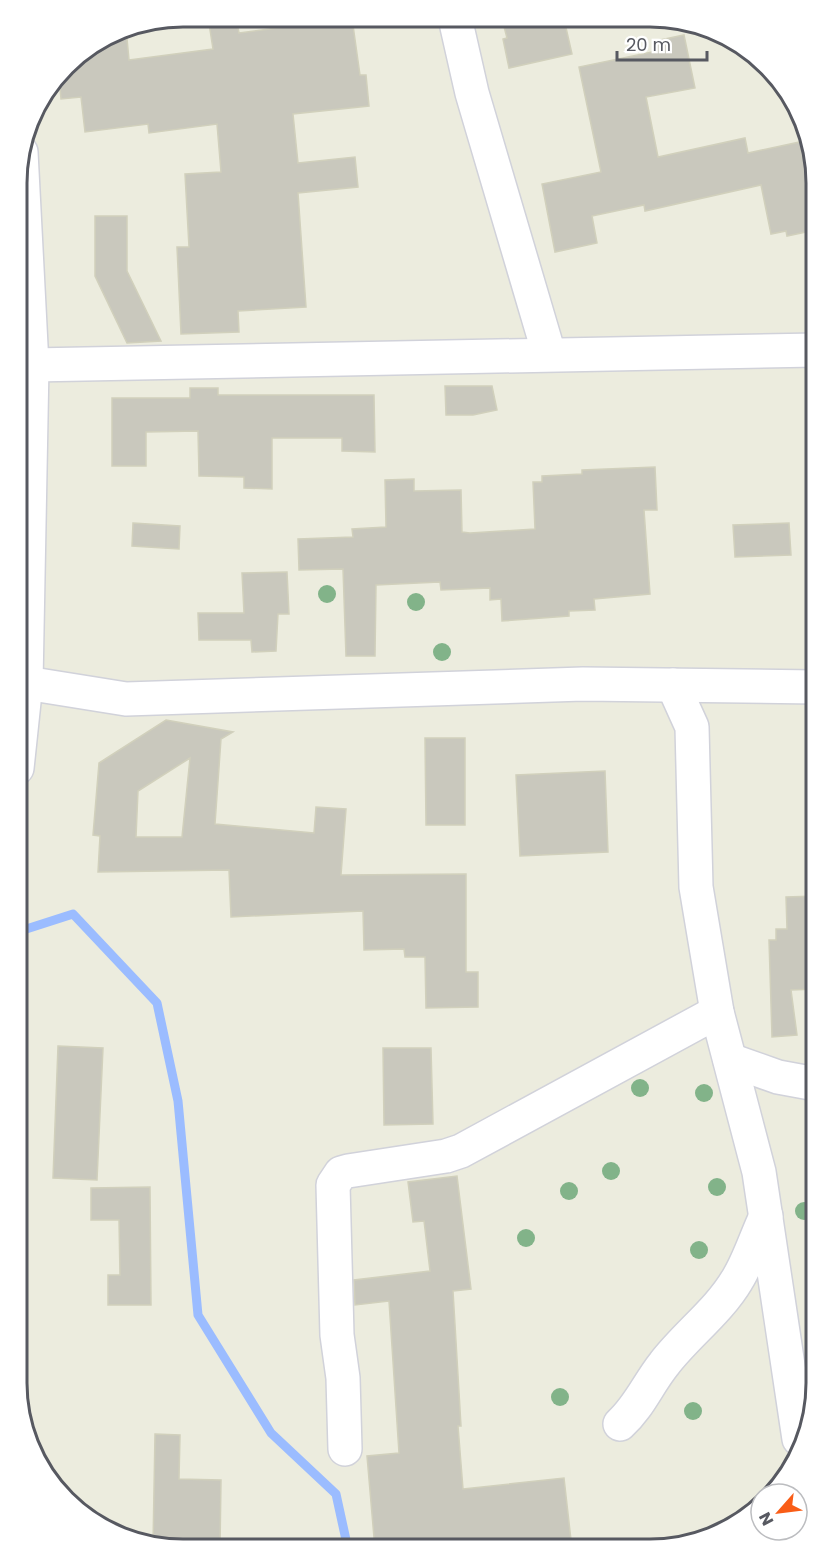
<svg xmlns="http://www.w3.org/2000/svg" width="833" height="1566" font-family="Poppins,sans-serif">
  <rect width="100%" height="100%" fill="#ececde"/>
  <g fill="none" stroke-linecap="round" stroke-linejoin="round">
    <path stroke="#9bbcff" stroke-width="9" d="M17,932L73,914L157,1003L178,1101L198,1315L271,1433L336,1494L348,1549"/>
  </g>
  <g fill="#c9c8bd" stroke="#d1d0bc" stroke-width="1.5" fill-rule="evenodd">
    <path d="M208,17H236L239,33L352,18L360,75H366L369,106L293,114L298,163L355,157L358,187L298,193L306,307L238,311L239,332L181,334L177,247H189L185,174L221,172L217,124L149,133L148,124L85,132L81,97L61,99L59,76L73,58L126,28L129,60L213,49Z"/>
    <path d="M502,19H564L572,54L509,68L503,39L507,38Z"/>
    <path d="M684,35L695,88L646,97L658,157L745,138L748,153L809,140L816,183V230L787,236L786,231L771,234L761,185L645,211L644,205L592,216L597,243L555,252L542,184L601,172L579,67L657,51L655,41Z"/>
    <path d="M95,216H127V271L161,341L127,343L95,276Z"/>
    <path d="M445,386H492L497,410L473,415H446Z"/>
    <path d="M190,388H218V395H374L375,452L342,451V438H272V489L244,488V477L199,476L198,431L146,432V466H112V398H190Z"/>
    <path d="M655,467L657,510H644L650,594L594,599L595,610L569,611V616L502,621L501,599L490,600V588L441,590L440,582L376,585L375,656H346L343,569L299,570L298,539L353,537L352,529L386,527L385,480L414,479V491L461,490L462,532L470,533L535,529L533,482H542V476L582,474V470Z"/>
    <path d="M133,523L180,526L179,549L132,546Z"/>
    <path d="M789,523L791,555L735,557L733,525Z"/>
    <path d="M287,572L289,614H278L276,651L252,652L251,640H199L198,613H244L242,573Z"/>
    <path d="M166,720L233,732L221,739L215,824L314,833L316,807L346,809L341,875L466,874V972H478V1007L426,1008L425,957H405L404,949L364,950L363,911L231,917L229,870L98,872L100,836L93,835L99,763ZM190,758L182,837H136L138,791Z"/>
    <path d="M425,738H465V825H426Z"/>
    <path d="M605,771L608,852L520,856L516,775Z"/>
    <path d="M816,896V989L791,990L797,1035L772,1037L769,940H776V929H787L786,897Z"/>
    <path d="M58,1046L103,1048L97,1180L53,1178Z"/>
    <path d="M383,1048H431L433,1124L384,1125Z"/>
    <path d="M457,1176L471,1289L453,1291L461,1426H458L463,1489L564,1478L572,1549H375L367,1456L399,1453L389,1301L355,1305L354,1280L430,1271L424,1221L413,1222L408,1182Z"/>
    <path d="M150,1187L151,1305H108V1275H120L119,1220H91V1188Z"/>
    <path d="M155,1434L180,1435L179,1479L221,1480L220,1548H161L153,1545Z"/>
  </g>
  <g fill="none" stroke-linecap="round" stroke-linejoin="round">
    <defs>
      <g id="minor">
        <path d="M455,18L472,93L549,354"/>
        <path d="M32,365L816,350"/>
        <path d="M26,683L126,699L583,684L816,687"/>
        <path d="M673,685L692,727L696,887L717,1012L759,1172L799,1439"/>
        <path d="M17,768L26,683L32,365L21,152"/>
        <path d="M730,1060L778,1077L816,1084"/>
        <path d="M620,1424C639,1407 648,1384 664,1364C686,1335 718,1312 737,1280C749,1261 756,1237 766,1216"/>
        <path d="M345,1449L343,1378L337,1335L333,1185L341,1173L348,1171L446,1156L461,1151L717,1012"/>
      </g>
    </defs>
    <use href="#minor" stroke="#d1d2da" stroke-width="36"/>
    <use href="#minor" stroke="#fff" stroke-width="33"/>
  </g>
  <g fill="#82b389">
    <circle cx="327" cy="594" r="9"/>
    <circle cx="416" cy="602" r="9"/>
    <circle cx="442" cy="652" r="9"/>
    <circle cx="640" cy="1088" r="9"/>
    <circle cx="704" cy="1093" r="9"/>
    <circle cx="611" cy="1171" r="9"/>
    <circle cx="717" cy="1187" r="9"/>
    <circle cx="569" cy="1191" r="9"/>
    <circle cx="804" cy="1211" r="9"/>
    <circle cx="526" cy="1238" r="9"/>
    <circle cx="699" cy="1250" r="9"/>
    <circle cx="560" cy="1397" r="9"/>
    <circle cx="693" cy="1411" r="9"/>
  </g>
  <path d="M0 0H833V1566H0ZM183 27H650A156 156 0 0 1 806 183V1383A156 156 0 0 1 650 1539H183A156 156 0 0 1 27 1383V183A156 156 0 0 1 183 27Z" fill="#fff" fill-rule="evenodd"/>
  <path fill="none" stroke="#575961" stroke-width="3" d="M183 27H650A156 156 0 0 1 806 183V1383A156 156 0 0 1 650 1539H183A156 156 0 0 1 27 1383V183A156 156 0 0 1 183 27Z"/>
  <g transform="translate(779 1512) rotate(242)"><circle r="28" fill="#ffffff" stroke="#bcbdc0" stroke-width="1.5"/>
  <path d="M0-4.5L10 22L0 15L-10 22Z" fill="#f95d17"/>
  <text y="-9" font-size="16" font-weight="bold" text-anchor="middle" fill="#575961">N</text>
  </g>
  <path d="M617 51v9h90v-9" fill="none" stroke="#575961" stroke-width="3"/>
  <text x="626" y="51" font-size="18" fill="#575961" stroke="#ffffff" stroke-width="4.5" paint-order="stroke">20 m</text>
</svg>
